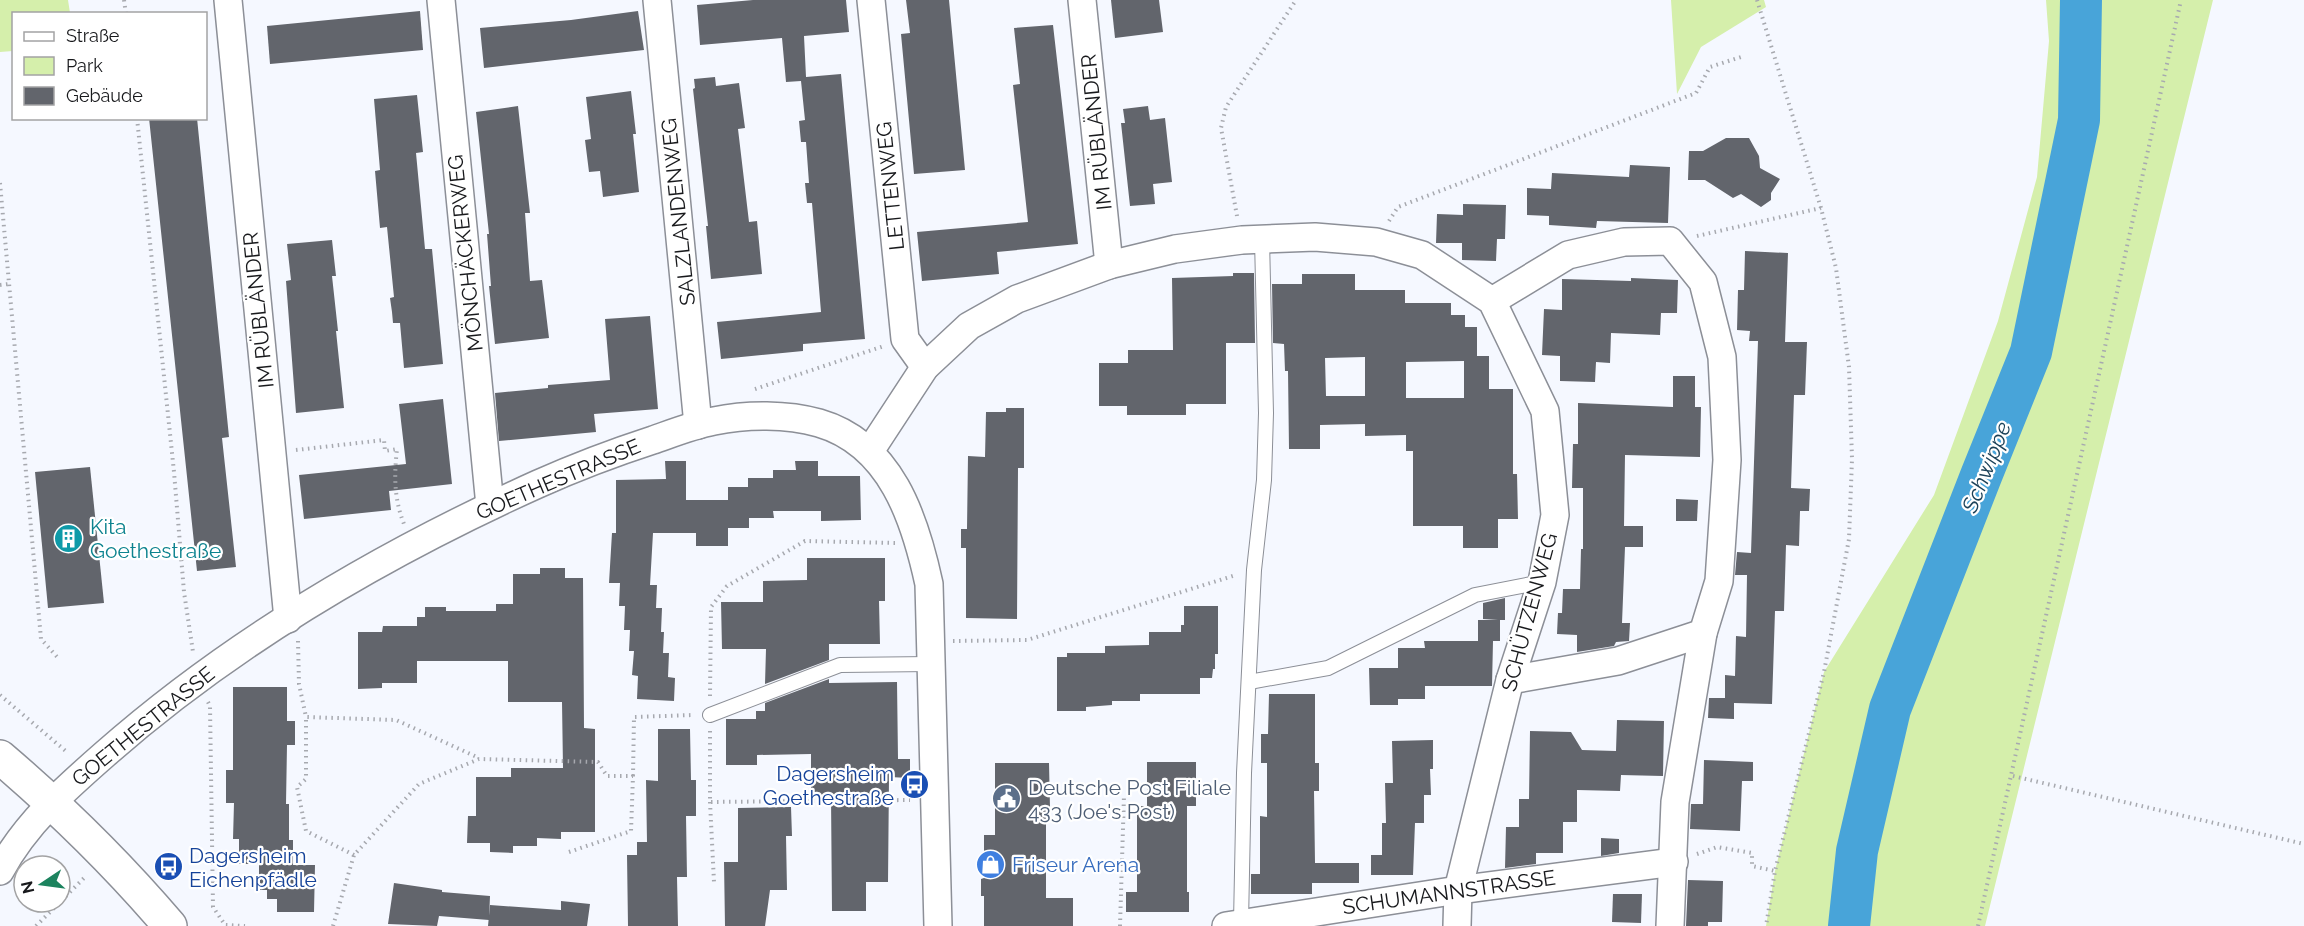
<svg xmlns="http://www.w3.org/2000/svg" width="2304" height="926" font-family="Raleway,sans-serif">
  <rect width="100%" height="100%" fill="#f5f8ff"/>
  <g fill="#d5efab">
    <path d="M0,0H68L70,13L14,14L13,51L0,52Z"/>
    <path d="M1671,0H1764L1766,7L1701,47L1677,94Z"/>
    <path d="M2046,0H2213L1985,926H1766L1775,871L1824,672L1934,495L1998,321L2037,177L2049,41Z"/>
  </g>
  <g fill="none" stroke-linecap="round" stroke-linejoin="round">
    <path stroke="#48a4d9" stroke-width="42" d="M1849,926L1857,851L1890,709L1981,476L2031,352L2079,120L2081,0"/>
  </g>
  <g fill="#62656c" fill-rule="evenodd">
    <path d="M753,0H846L849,32L804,36L806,77L841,74L865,339L803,344V351L721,359L717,322L821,312L812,203H807L805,183H809L806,142H801L799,121L805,120L801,81L786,82L782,38L700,45L697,5Z"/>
    <path d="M906,0H949L965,170L914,174L901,34L910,33Z"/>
    <path d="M1111,0H1159L1163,32L1115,38Z"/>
    <path d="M420,11L423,50L270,64L267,26Z"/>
    <path d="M638,11L644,50L484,68L480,28L571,20Z"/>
    <path d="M1053,25L1078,244L997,252L999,274L922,281L917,232L1028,222L1013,85L1020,84L1014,28Z"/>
    <path d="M715,77L716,86L739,83L745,128L738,129L749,222L757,221L762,274L711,279L706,226H708L693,89L695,88L694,79Z"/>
    <path d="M631,91L636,134H633L639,192L603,197L600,171L589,172L585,140L591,139L586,97Z"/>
    <path d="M417,95L423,152L416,153L425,249H432L443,364L404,368L400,323H393L392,312L390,298L394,297L387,227L380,228L375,171L380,170L374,99Z"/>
    <path d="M518,106L530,213H525L530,281L542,280L549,338L495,344L489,286H491L487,234H489L476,112Z"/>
    <path d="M1148,106L1150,120L1165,118L1172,182L1153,184L1155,204L1130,206L1121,123H1125L1123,109Z"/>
    <path d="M149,118H197L229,437L222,438L236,567L197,571Z"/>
    <path d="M1726,138H1749L1759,156L1760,168L1780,179L1771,193V200L1761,207L1741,194L1733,198L1705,180H1688L1689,151H1703Z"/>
    <path d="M1630,165L1670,167L1668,223L1597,221L1596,228L1549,225V216L1527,215V188L1551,189L1552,173L1629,177Z"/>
    <path d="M1463,204L1506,205L1505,239H1497L1496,261L1462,260V243H1436L1437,214L1463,215Z"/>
    <path d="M332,240L336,276H332L338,331H336L344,408L296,413L286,281L291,280L287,244Z"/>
    <path d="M1745,251L1788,253L1785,342H1807L1805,395H1794L1791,488L1810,489L1809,511H1800L1799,546L1786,545L1784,611H1775L1772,704L1734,703V719L1708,718L1709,698H1725V675L1735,676L1736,636L1746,637L1747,575H1735L1737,552L1751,553L1758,341H1749L1750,331L1737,330L1738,290H1744Z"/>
    <path d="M1233,273H1254L1255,343H1226V404H1186V415H1127V406H1099V363H1128V350H1173L1172,278L1233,276Z"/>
    <path d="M1302,274H1355V290H1405V303H1451V315H1465V327H1477V356H1489V389H1513V474H1517L1518,519H1498V548H1463V526H1413V451H1406V435L1365,436V424L1320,425V449H1289L1288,371H1285L1284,344L1273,343L1272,284H1302ZM1365,357V396H1326L1325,358ZM1464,361V398H1406V362Z"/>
    <path d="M1631,278L1678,280L1677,313H1661L1660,335L1611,333L1610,363L1596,362L1595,382L1560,381V356L1542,355L1544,309L1562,310V279L1631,281Z"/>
    <path d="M650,316L658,409L594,414L596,432L499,441L495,393L548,388V385L610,380L605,319Z"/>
    <path d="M1673,376H1695V407H1701L1700,457L1625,455L1624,526H1643V547H1625L1622,623H1630L1629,641L1616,642L1614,646L1577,652V635L1557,634L1558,613H1562L1563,589H1580L1581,549H1583V488H1572L1573,444H1578V403L1673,407Z"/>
    <path d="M443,399L452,484L389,491L391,510L304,519L299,475L406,464L399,404Z"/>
    <path d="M1006,408H1024V468H1018L1017,619L966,618V548H961V529H967L968,456L985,457L986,412H1006Z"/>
    <path d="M665,461H686V500H728V487H748V478H773V470H796L795,461H818V476H860L861,520L821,521V511H773L774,518H749V528H728V546H696V533H653L650,585H657L656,608H662L661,632H664L663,653H669L668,677L675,678L674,701L637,699L638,676L632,675L634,651H629L630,630H624L625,606H619L620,583H609L612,533H616V480L666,479Z"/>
    <path d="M90,467L104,603L48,608L35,472Z"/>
    <path d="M1676,499L1698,500L1697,521H1676Z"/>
    <path d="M807,558H885V601H879L880,644H829V660L765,684L766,649H722L721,602H763V581L807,580Z"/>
    <path d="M540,568H565V578H583L584,728L595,729V832H561V839L537,838V846H513V853L490,852V843H467L468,816H476V777H511V768H563L562,702H508V661H417V683H382V688L358,689V632H382L383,626H417V617H425V607H446V611H496V604H513V574H540Z"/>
    <path d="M1505,598V620H1500V641H1493L1492,686H1425V699H1398V705H1370L1369,668H1398V648H1425L1424,641H1488H1478V620H1498L1483,619V603Z"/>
    <path d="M1184,606H1218V654H1215V669H1213L1212,678H1200V694H1140V701H1112V705L1086,707V711H1057V657H1067V653H1105V646L1149,645V632H1181V625H1184Z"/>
    <path d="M829,679V683L897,682L898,759H910V778L889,777L888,882H866V911H832L831,796H811V754L757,755V765H726V719H756V711H765V703Z"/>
    <path d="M233,687H287V721H295V745H287L286,804H289V840H293V865H315L314,912H277V899H267V890H259V864H239V839H233L234,803H226V770H233Z"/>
    <path d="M1269,694H1315V763H1319V791H1314L1315,863H1359V883H1312V894H1251V874H1260V816L1267,817V763H1261V734H1268Z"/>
    <path d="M1617,720L1664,721L1663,776L1621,775L1620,791L1577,790V822H1563V853H1536V864L1505,868L1506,827H1519V799H1529L1530,731L1571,732L1582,750L1616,751Z"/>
    <path d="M658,729H690L691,780H696V816H686L687,877H677L678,926H628L627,855H637V842H647L646,780L658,781Z"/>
    <path d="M1433,740V769H1430L1431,795H1424V823H1415L1413,875H1371V855H1382V823H1386L1385,783H1393L1392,741Z"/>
    <path d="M1704,760L1753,762V781H1742L1740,831L1690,829L1691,804H1703Z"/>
    <path d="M1147,762H1196V806H1187V892H1189V912H1126V892H1137V806H1147Z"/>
    <path d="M995,763H1049L1050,808H1046V898H1073V926H984V896H981V879L984,878V835H995Z"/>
    <path d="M791,807L792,836H786L787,890H770L765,926H725L724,862H738V808Z"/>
    <path d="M1601,838L1619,839V853L1601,856Z"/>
    <path d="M1688,880L1723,881L1722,922H1708V926H1686Z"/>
    <path d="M394,883L442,890V892L490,896L489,920L439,916L437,926L388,924Z"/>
    <path d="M1613,894H1642L1641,923L1612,922Z"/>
    <path d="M561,901L590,904L587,926H488L490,905L561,910Z"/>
  </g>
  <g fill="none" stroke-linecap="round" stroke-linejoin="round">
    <defs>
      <g id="lane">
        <path d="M1249,682L1328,668L1475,595L1542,582"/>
        <path d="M710,715L840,665L931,664"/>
        <path d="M1241,922L1244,773L1254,570L1264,480L1266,413L1262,239"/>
      </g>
      <g id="street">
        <path d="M228,0L288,619"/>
        <path d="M441,0L490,506"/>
        <path d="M657,0L698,425"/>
        <path d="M871,0L905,339L925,367"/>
        <path d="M1082,0L1109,265"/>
        <path d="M1492,301L1568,255L1624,242L1670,241L1703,282L1722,357L1727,460L1719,581L1703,633L1618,661L1510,680"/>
        <path d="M870,451L925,367L969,326L1017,299L1109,265L1175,249L1242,240L1315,237L1376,242L1422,255L1492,301L1545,411L1555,515L1542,582L1510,680L1458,890L1457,926"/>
        <path d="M0,871C25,824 65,789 105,754C231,643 385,553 538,484C576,467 613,453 653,440C673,433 693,425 714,421C747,414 787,414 819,423C891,444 915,519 929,584L938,926"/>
        <path d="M1226,926L1458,890L1674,862"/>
        <path d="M1670,926L1675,802L1703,633"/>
      </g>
      <path id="secondary" d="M0,757C61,809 118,865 170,926"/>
    </defs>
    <use href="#lane" stroke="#8c8f97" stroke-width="16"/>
    <use href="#street" stroke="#8c8f97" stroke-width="30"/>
    <use href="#secondary" stroke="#8c8f97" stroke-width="36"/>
    <g stroke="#a7a9af" stroke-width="4" stroke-dasharray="1.5 4.5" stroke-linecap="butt">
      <path d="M124,0L126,14"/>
      <path d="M1757,0L1821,208L1836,268L1849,367L1852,459L1849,539L1824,672L1775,871L1766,926"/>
      <path d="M137,118L174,472L184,592L193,652"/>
      <path d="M0,183L41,639L59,659"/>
      <path d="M1237,216L1221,128L1226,107L1296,0"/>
      <path d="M1389,221L1398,207L1696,93L1710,67L1741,57"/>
      <path d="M1697,236L1821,208"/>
      <path d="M0,285L9,284"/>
      <path d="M755,389L884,346"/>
      <path d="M296,450L384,440L385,451L397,449C394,476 394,499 404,524"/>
      <path d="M298,641L299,684L306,717"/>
      <path d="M953,641L1027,640L1236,575"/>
      <path d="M0,695L68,753"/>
      <path d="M710,696L711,607L727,586L805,541L895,543"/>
      <path d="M208,702L210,706L213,907L225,925L245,926"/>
      <path d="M710,731V802L910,800"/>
      <path d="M633,776L634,717L694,715"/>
      <path d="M2013,776L2304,844"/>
      <path d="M710,802L714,882"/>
      <path d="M1697,854L1717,847L1752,853V866L1775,871"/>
      <path d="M354,855L306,831L297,787L306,779V717L396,720L479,758"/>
      <path d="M36,926L86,876"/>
      <path d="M333,926L354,855L419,784L479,759L598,762L607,776H633L631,831L566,853"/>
      <path d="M1120,926L1124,795"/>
      <path d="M1978,926L2181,0"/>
    </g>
    <use href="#lane" stroke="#fff" stroke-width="14"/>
    <use href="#street" stroke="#fff" stroke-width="27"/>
    <use href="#secondary" stroke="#fff" stroke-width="33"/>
  </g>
  <defs>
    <symbol id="building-disc" viewBox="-11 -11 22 22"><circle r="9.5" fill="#0f9aa8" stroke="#fff"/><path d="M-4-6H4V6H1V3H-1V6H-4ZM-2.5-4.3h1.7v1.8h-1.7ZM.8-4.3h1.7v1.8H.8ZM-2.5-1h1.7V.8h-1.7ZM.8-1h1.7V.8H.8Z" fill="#fff"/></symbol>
    <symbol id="bus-disc" viewBox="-11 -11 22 22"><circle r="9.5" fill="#1a4fb4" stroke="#fff"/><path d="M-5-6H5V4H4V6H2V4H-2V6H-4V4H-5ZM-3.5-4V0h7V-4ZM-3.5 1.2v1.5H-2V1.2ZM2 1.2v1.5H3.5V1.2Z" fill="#fff"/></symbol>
    <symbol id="civic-disc" viewBox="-11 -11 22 22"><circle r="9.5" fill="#5c6f8a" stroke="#fff"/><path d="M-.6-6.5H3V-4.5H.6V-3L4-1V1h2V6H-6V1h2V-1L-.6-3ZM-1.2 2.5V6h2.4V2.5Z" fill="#fff"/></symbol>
    <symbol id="shop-disc" viewBox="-11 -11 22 22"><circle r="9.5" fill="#3f7fe0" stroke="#fff"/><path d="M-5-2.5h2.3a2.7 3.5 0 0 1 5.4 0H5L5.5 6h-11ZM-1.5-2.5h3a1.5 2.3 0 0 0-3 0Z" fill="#fff"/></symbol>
  </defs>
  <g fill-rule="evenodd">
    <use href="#building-disc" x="52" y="522" width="33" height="33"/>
    <use href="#bus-disc" x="898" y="768" width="33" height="33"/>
    <use href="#civic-disc" x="990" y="782" width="33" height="33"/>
    <use href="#shop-disc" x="974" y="848" width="33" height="33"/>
    <use href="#bus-disc" x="152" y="850" width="33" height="33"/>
  </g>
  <g text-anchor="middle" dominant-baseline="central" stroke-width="4.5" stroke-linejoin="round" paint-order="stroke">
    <g font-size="21" fill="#18191c" stroke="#fff">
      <text transform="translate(1096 132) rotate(-96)">IM RÜBLÄNDER</text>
      <text transform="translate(890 186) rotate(-96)">LETTENWEG</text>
      <text transform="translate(678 212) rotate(-96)">SALZLANDENWEG</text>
      <text transform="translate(465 253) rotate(-96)">MÖNCHÄCKERWEG</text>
      <text transform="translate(258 310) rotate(-96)">IM RÜBLÄNDER</text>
      <text transform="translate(558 479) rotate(-23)">GOETHESTRASSE</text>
      <text transform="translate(1529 612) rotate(-75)">SCHÜTZENWEG</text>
      <text transform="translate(143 726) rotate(-39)">GOETHESTRASSE</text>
      <text transform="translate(1449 892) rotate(-8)">SCHUMANNSTRASSE</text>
    </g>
    <g font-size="21" fill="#0d838f" stroke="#fff" text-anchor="start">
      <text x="90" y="526">Kita<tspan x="90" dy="24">Goethestraße</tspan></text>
    </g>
    <g font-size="21" fill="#164399" stroke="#fff" text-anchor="end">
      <text x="894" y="773">Dagersheim<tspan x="894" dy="24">Goethestraße</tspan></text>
      <text x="189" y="855" text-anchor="start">Dagersheim<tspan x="189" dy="24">Eichenpfädle</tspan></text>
    </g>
    <g font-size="21" fill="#4e5e75" stroke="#fff" text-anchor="start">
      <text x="1028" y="787">Deutsche Post Filiale<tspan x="1028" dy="24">433 (Joe's Post)</tspan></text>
    </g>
    <g font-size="21" fill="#366cbe" stroke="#fff" text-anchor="start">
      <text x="1012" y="864">Friseur Arena</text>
    </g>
    <g font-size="22" font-style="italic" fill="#1c4259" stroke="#fff">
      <text transform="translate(1986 467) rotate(-68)">Schwippe</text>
    </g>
  </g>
  <rect x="12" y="12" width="195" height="108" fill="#ffffff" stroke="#a3a3a4" stroke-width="1.5"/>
  <rect x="24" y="32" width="30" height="9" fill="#ffffff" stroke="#a3a3a4" stroke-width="1.5"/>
  <text x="66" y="42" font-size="18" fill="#18191c">Straße</text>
  <rect x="24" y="57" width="30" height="18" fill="#d5efab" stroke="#a3a3a4" stroke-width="1.5"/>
  <text x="66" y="72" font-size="18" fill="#18191c">Park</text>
  <rect x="24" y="87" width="30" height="18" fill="#62656c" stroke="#a3a3a4" stroke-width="1.5"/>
  <text x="66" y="102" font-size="18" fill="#18191c">Gebäude</text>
  <g transform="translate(42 884) rotate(257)"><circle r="28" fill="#ffffff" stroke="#a3a3a4" stroke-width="1.5"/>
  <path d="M0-4.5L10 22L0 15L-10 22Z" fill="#1c835e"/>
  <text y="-9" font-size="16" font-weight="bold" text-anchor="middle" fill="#18191c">N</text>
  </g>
</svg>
